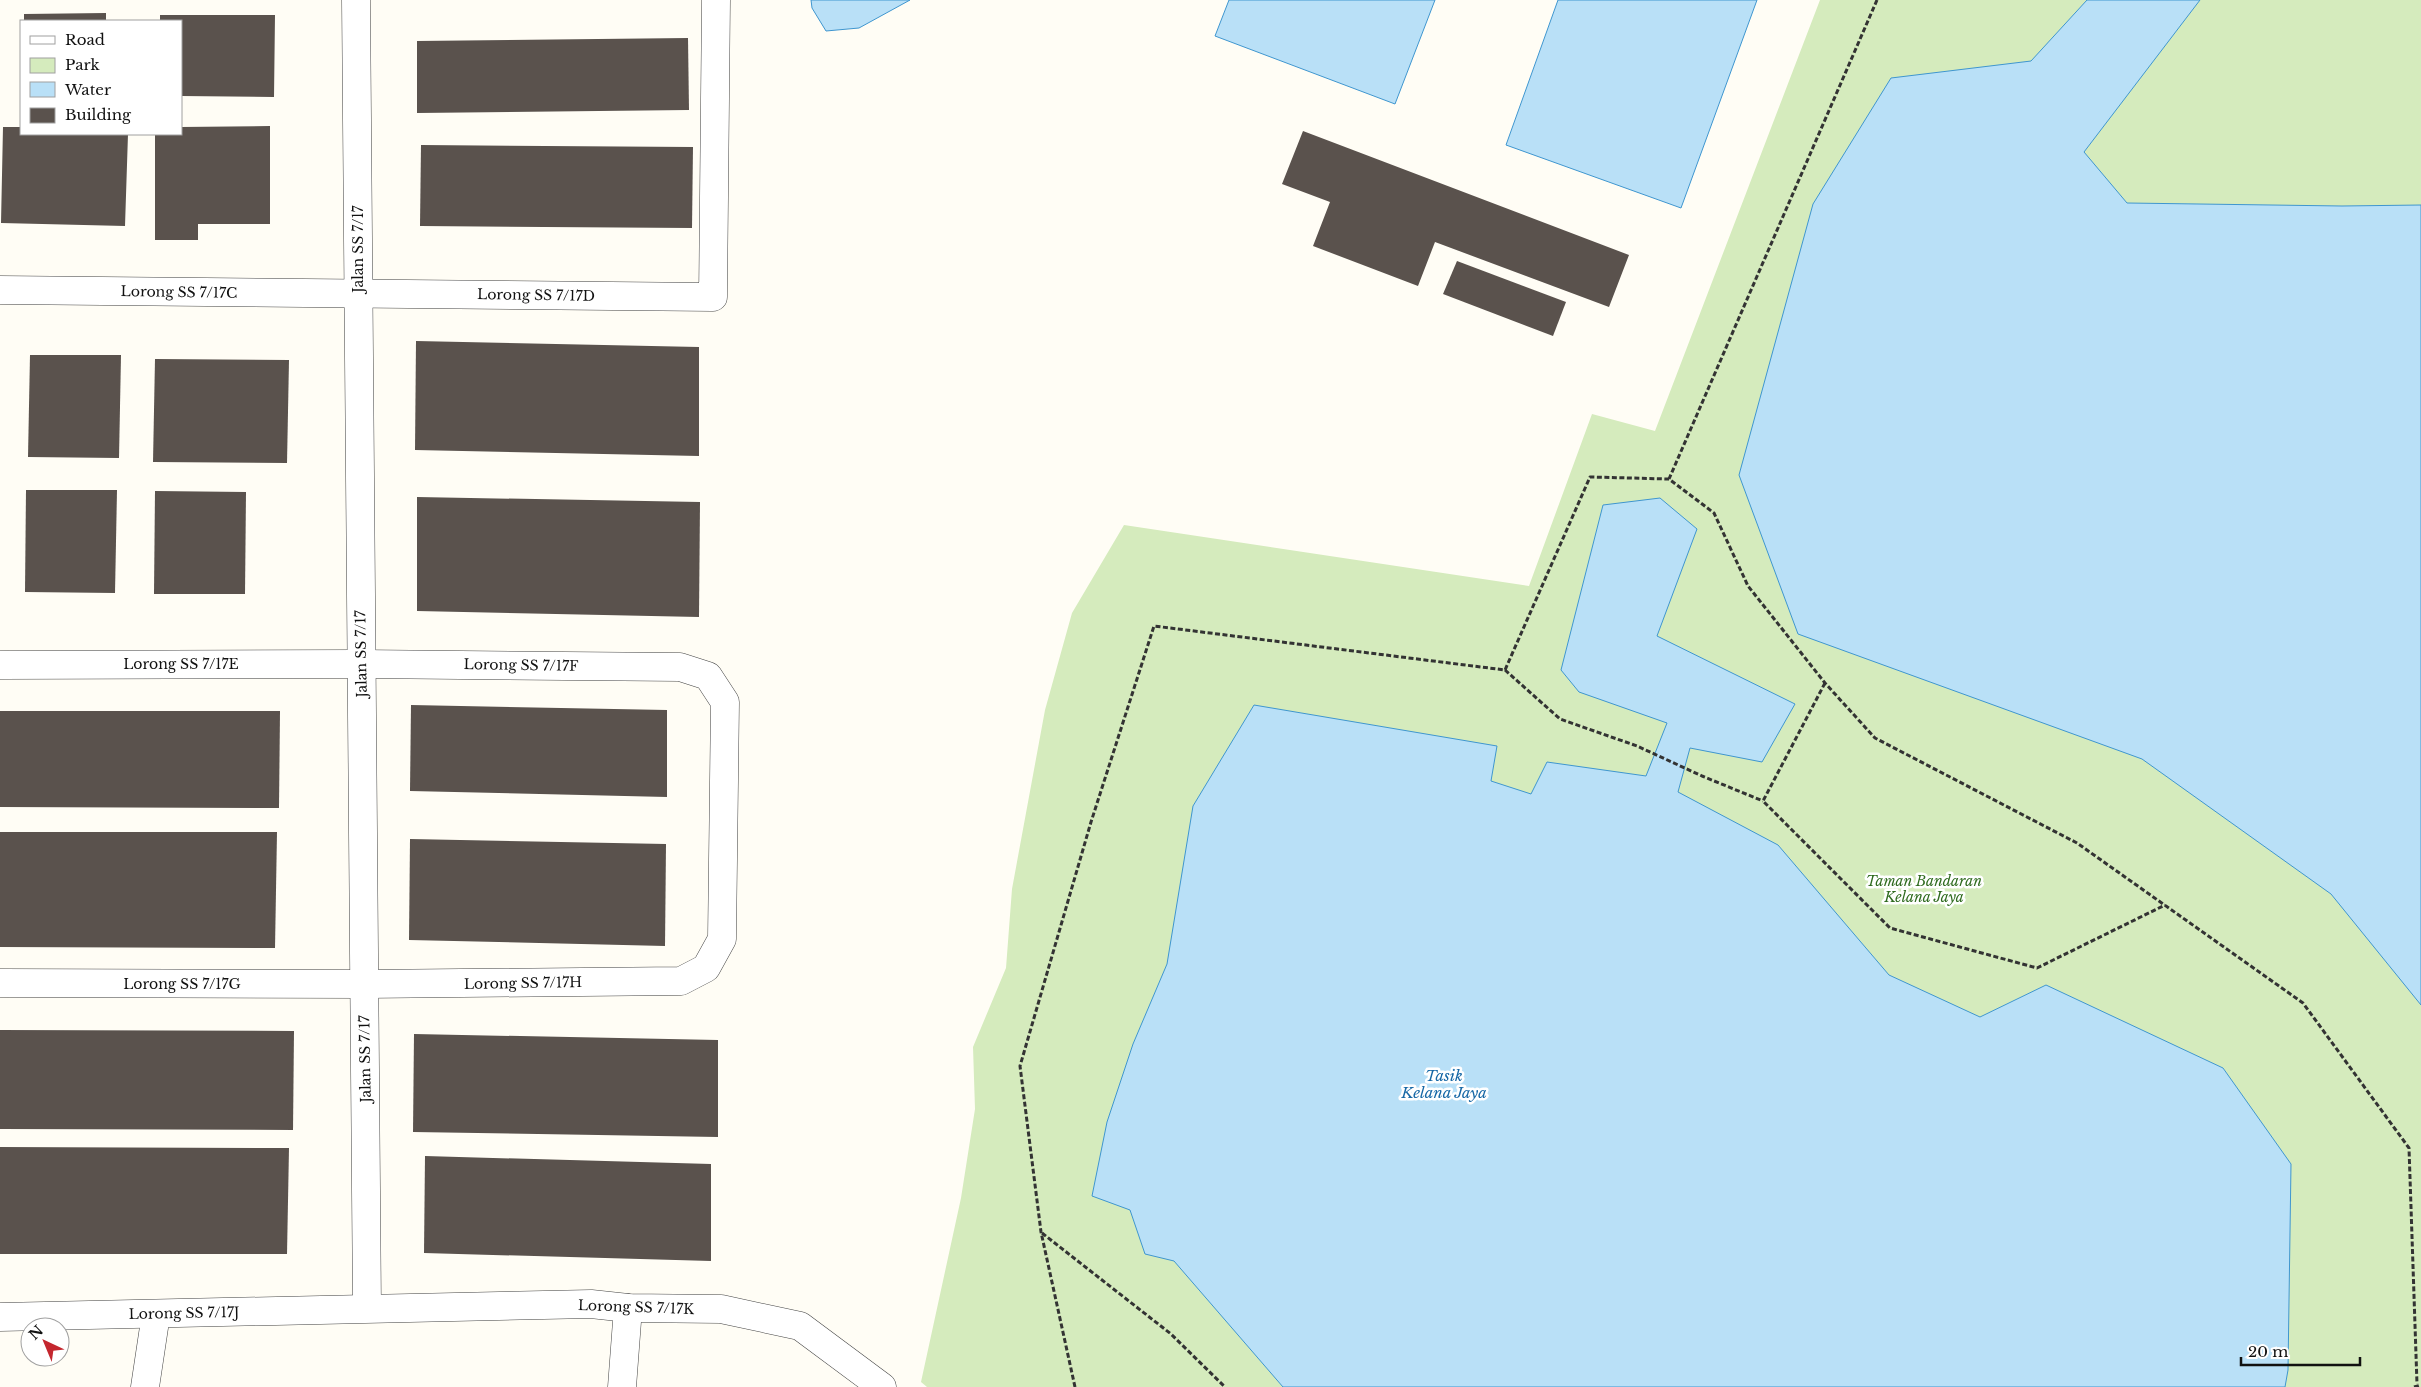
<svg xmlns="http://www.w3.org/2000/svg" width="2421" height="1387" font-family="'Libre Baskerville',serif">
  <rect width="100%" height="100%" fill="#fffdf5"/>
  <path fill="#d5ebbd" d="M1820,0H2421V1387H927L921,1382L961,1198L975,1109L973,1047L1006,968L1012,889L1045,710L1072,613L1124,525L1529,586L1592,414L1655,431Z"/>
  <g fill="#b9e0f7" stroke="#3f96cf">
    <path d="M811,0H910L859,28L826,31L812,8Z"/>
    <path d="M1229,0H1435L1395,104L1215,36Z"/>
    <path d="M1558,0H1757L1681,208L1506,145Z"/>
    <path d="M2087,0H2200L2084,152L2127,203L2342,206L2421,205V1005L2331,894L2142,759L1798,634L1739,475L1813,204L1891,78L2031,61Z"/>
    <path d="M1660,498L1697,529L1657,636L1795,704L1762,762L1690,748L1678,792L1778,845L1889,975L1980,1017L2046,985L2223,1068L2291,1164L2288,1370L2285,1387H1283L1174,1261L1145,1254L1130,1210L1092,1196L1107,1122L1133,1044L1167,964L1193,806L1254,705L1497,746L1491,781L1531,794L1547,762L1646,776L1667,723L1579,692L1561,670L1603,505Z"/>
  </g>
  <g fill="#5a524d">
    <path d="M106,13V21H24V14Z"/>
    <path d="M160,15H275L274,97L181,96V21H160Z"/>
    <path d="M688,38L689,110L417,113V41Z"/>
    <path d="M270,126V224H198V240H155V134H181V127Z"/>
    <path d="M3,127H21V134H128L125,226L1,223Z"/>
    <path d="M1303,131L1629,255L1609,307L1435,242L1418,286L1313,246L1330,202L1282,184Z"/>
    <path d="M421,145L693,147L692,228L420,226Z"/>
    <path d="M1457,261L1566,302L1553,336L1443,294Z"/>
    <path d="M416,341L699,347V456L415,450Z"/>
    <path d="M30,355H121L119,458L28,457Z"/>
    <path d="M155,359L289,360L287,463L153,462Z"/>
    <path d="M26,490H117L115,593L25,592Z"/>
    <path d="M155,491L246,492L245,594H154Z"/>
    <path d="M417,497L700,502L699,617L417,611Z"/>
    <path d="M411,705L667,710V797L410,791Z"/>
    <path d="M0,711H280L279,808L0,807Z"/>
    <path d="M0,832H277L275,948L0,947Z"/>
    <path d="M410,839L666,844L665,946L409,940Z"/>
    <path d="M0,1030L294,1031L293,1130L0,1129Z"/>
    <path d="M414,1034L718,1040V1137L413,1132Z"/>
    <path d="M0,1147L289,1148L287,1254H0Z"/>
    <path d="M425,1156L711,1164V1261L424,1253Z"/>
  </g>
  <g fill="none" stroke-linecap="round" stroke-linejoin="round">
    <defs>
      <g id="minor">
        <path d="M356,0L367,1308"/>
        <path d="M0,290L713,297L716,0"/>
        <path d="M0,665L361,664L680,667L708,676L725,702L722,939L706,968L681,981L364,984L0,983"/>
        <path d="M0,1317L591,1304L628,1308L721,1309L800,1326L882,1387"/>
        <path d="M145,1387L156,1314"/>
        <path d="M622,1387L628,1308"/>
      </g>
    </defs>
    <use href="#minor" stroke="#444" stroke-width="29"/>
    <g stroke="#333" stroke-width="3" stroke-dasharray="5 2.5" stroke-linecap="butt">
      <path d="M1877,0L1669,479L1714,513L1748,586L1825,683L1875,738L2077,843L2303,1003L2409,1148L2417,1384"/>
      <path d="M1505,670L1560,719L1637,746L1702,776L1763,801"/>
      <path d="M1825,683L1763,801L1890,928L2037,968L2165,905"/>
      <path d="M1042,1233L1171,1334L1225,1387"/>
      <path d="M1075,1387L1041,1232L1020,1066L1091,822L1154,626L1505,670L1590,477L1669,479"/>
      <path d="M2414,1387L2421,1385"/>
    </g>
    <use href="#minor" stroke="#fff" stroke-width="28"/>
  </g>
  <g text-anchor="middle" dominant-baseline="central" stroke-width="5" stroke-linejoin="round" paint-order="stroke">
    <g font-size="14" fill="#111" stroke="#fff">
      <text transform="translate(358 249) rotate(-90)">Jalan SS 7/17</text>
      <text transform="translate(179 292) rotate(1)">Lorong SS 7/17C</text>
      <text transform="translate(536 295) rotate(1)">Lorong SS 7/17D</text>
      <text transform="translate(361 654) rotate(-91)">Jalan SS 7/17</text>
      <text x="181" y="664">Lorong SS 7/17E</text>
      <text transform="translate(521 665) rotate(1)">Lorong SS 7/17F</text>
      <text transform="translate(523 983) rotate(-1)">Lorong SS 7/17H</text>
      <text x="182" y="984">Lorong SS 7/17G</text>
      <text transform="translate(365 1059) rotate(-91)">Jalan SS 7/17</text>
      <text transform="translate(636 1307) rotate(2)">Lorong SS 7/17K</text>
      <text transform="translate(184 1313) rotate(-1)">Lorong SS 7/17J</text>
    </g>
    <g font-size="14" font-style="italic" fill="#2f6b1f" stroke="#fff">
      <text x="1924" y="881">Taman Bandaran<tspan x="1924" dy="16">Kelana Jaya</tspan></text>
    </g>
    <g font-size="15" font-style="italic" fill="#1768a6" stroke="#fff">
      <text x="1444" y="1075">Tasik<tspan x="1444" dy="17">Kelana Jaya</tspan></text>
    </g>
  </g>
  <rect x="20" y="20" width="162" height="115" fill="#ffffff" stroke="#a0a0a0"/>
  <rect x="30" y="36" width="25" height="8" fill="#ffffff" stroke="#a0a0a0"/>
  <text x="65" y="45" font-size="15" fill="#111111">Road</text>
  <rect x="30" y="58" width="25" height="15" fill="#d5ebbd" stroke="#a0a0a0"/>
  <text x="65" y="70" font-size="15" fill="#111111">Park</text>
  <rect x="30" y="82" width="25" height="15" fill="#b9e0f7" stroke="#a0a0a0"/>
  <text x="65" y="95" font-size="15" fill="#111111">Water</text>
  <rect x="30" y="108" width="25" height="15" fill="#5a524d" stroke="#a0a0a0"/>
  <text x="65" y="120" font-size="15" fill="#111111">Building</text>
  <g transform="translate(45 1342) rotate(316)"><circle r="24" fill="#ffffff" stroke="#a0a0a0"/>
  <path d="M0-4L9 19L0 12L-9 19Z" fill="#c4262e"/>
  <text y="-8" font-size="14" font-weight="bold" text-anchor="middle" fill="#111111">N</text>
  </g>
  <path d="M2241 1357v8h119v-8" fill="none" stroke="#111111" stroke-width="2.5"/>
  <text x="2248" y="1357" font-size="15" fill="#111111" stroke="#ffffff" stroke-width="4" paint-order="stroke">20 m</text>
</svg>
